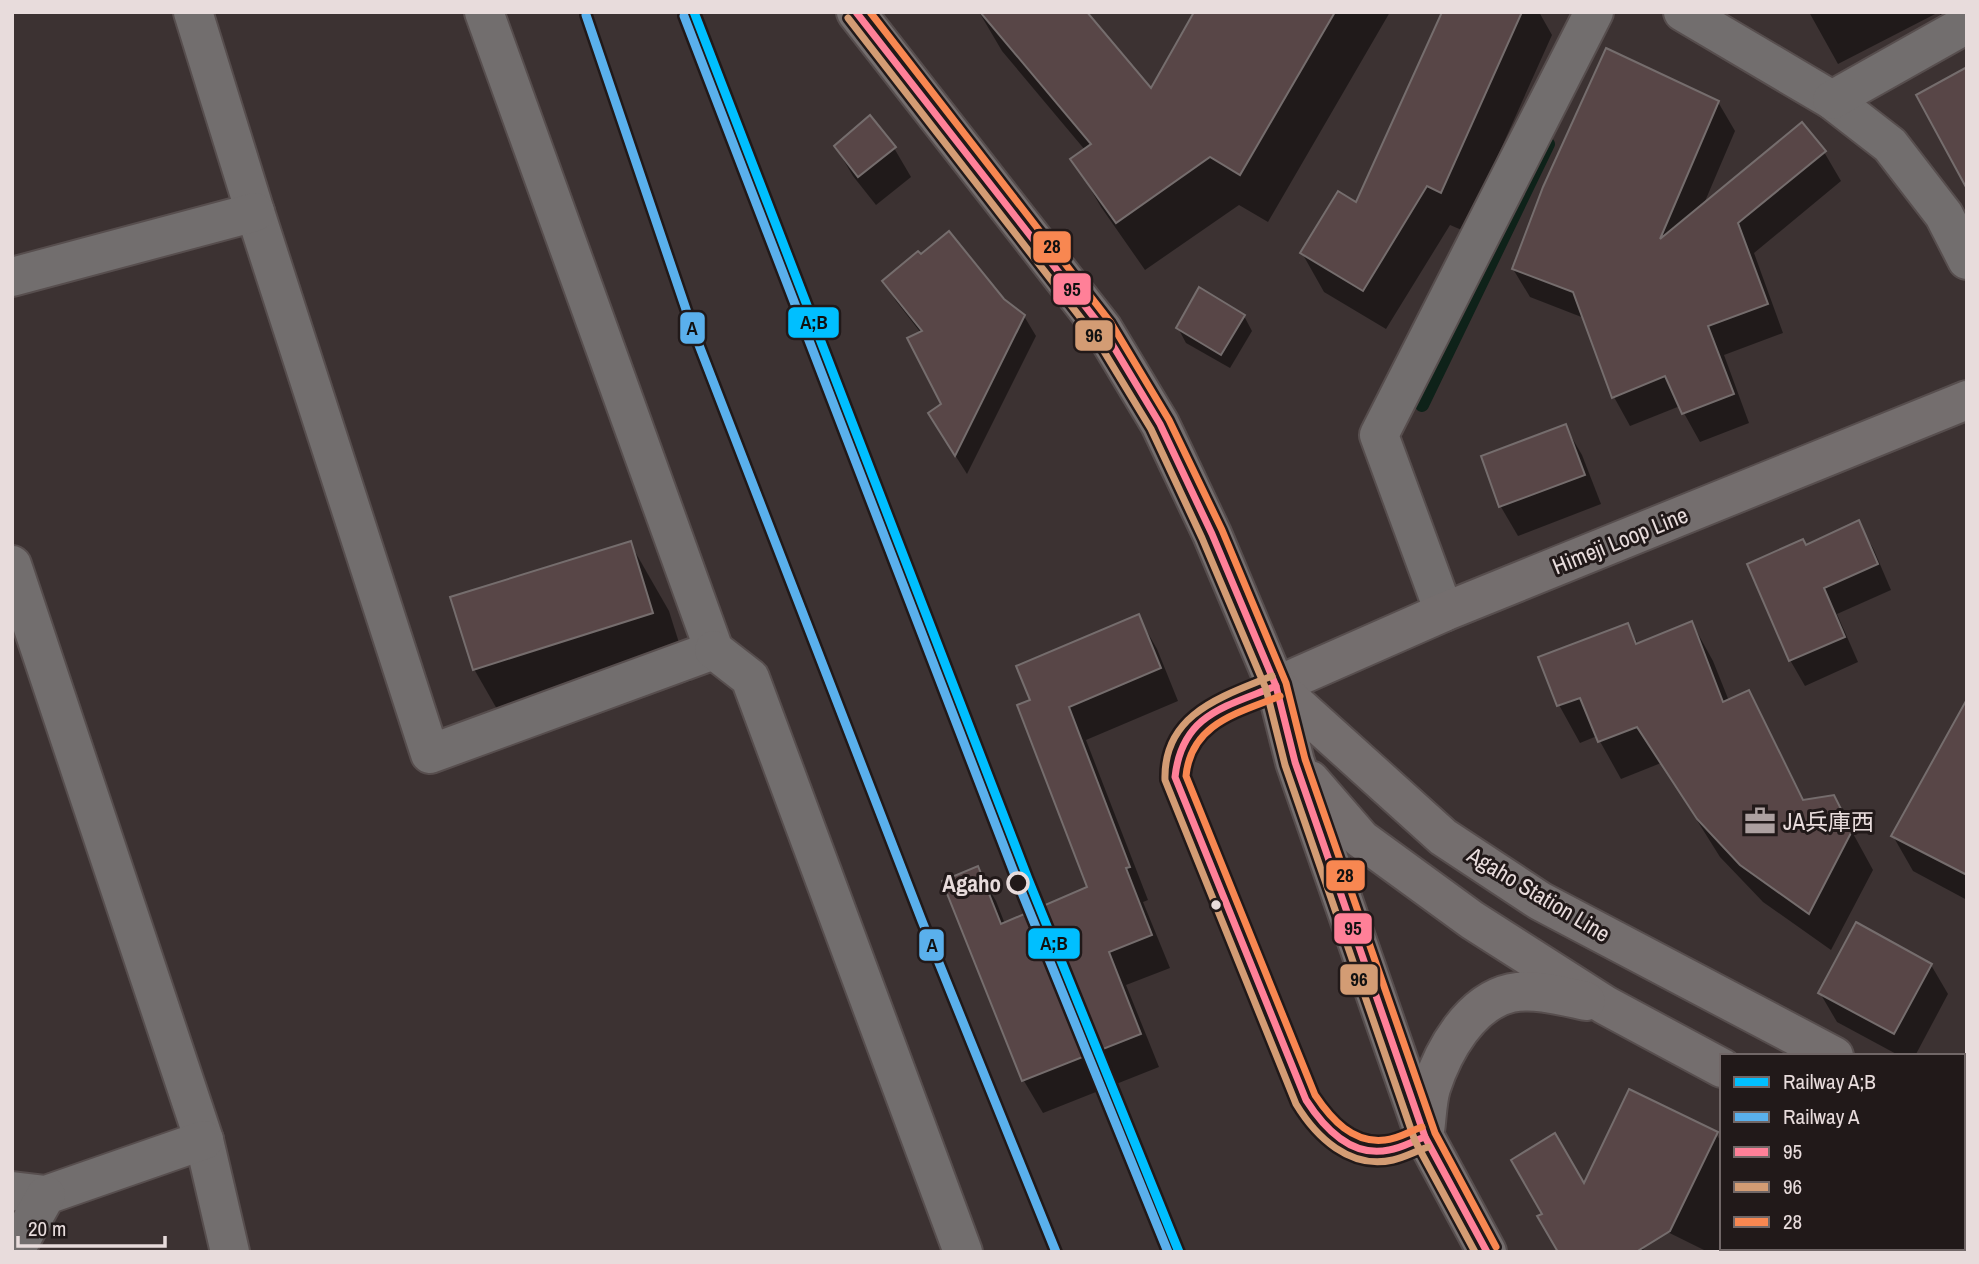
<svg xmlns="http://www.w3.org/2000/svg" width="1979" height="1264" font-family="'Archivo Narrow','Noto Sans JP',sans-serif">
  <rect width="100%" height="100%" fill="#3c3232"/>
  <g fill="#0007">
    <path d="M979,12H1084L1151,91L1196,12H1390L1268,222L1239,205L1145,270L1101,207L1073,159L1085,150L1002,51Z"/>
    <path d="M1444,12H1539L1552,35L1464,231L1450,225L1386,329L1324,292L1302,253L1357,205Z"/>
    <path d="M1809,12H1967L1946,26L1939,12L1838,64Z"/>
    <path d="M1718,102L1735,131L1703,206L1802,124L1824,152L1841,181L1754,253L1783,333L1724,355L1749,423L1700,442L1680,406L1630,426L1614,397L1584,318L1530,297L1513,269Z"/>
    <path d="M836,147L894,148L911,177L876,205L853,176Z"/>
    <path d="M884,281L1002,300L1024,316L1036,336L967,474L941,433L943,405L921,333L896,301Z"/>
    <path d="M1244,316L1252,331L1230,368L1186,343L1178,328Z"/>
    <path d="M1565,426L1582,455L1601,504L1518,536L1501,507L1483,458Z"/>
    <path d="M1858,523L1873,548L1891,590L1837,614L1858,662L1805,686L1790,660L1749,565L1806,547Z"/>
    <path d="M630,543L669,611L691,681L513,737L474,669Z"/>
    <path d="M1138,616L1157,649L1178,701L1086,740L1148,900L1143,902L1170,968L1126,985L1159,1067L1043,1113L1024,1081L945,882L977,869L996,901L1005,924L1090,888L1032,701Z"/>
    <path d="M1692,623L1713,661L1729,701L1748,692L1769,730L1805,802L1833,797L1873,870L1831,950L1763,902L1720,857L1661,763L1621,779L1597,736L1580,743L1559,705L1627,625L1639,645Z"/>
    <path d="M1967,743V900L1913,871L1893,836Z"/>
    <path d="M1931,965L1948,994L1915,1056H1900L1837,1022L1820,993Z"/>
    <path d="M1716,1134L1722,1143V1248H1921L1923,1252H1708L1619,1208L1645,1252H1560L1585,1186Z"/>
  </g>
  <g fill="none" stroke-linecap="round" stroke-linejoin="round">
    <path stroke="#0e2219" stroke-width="14" d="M1422,405L1548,144"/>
  </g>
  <g fill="#584647" stroke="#756d6d" stroke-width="2">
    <path d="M980,12H1087L1151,88L1194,12H1335L1240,175L1210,157L1116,223L1070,159L1091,144Z"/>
    <path d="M1442,12H1522L1441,193L1427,186L1363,291L1300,253L1338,191L1356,202Z"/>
    <path d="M1606,48L1719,101L1660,239L1802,122L1826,151L1738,223L1768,304L1708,326L1734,394L1682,414L1665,376L1612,398L1573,292L1512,269L1543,187Z"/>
    <path d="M1967,67V189L1916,95Z"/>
    <path d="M870,115L896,147L858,177L834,146Z"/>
    <path d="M949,231L1004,299L1025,315L955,456L928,413L941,404L907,338L922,331L882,281L918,251L921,254Z"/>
    <path d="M1199,287L1245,315L1221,355L1176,328Z"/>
    <path d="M1566,424L1585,475L1499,507L1481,456Z"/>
    <path d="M1859,520L1878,564L1824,588L1845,637L1789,661L1747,564L1803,539L1806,545Z"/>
    <path d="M631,541L653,613L473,670L450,597Z"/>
    <path d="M1139,614L1161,668L1069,707L1130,867L1126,868L1152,935L1109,952L1141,1034L1022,1081L942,881L978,866L1001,924L1087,887L1017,705L1030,700L1016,666Z"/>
    <path d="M1692,621L1723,702L1749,690L1803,800L1834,795L1852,831L1809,914L1740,865L1697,819L1637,727L1598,742L1580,698L1557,706L1538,657L1628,623L1636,644Z"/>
    <path d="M1967,699V875L1891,836Z"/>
    <path d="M1856,922L1932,964L1894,1034L1818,993Z"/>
    <path d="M1629,1089L1718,1132L1670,1231L1636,1252H1558L1537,1216L1542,1214L1511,1160L1555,1133L1584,1183Z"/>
  </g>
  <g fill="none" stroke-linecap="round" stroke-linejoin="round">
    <defs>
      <g id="minor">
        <path d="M193,12L255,212L430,754L714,650L484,12"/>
        <path d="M1683,12L1832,100L1890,145L1944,215L1967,260"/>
        <path d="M1832,100L1967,24"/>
        <path d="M12,277L255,212"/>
        <path d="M12,565L204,1140L230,1252"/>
        <path d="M1444,612L1379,435L1594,12"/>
        <path d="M714,650L750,678L963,1252"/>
        <path d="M12,1191L46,1195L204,1140"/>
        <path d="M14,1252L46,1195"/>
        <path d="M1932,1252L1934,1248"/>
      </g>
      <g id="major">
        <path d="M856,12L1103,329L1160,424L1212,534L1276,686L1295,762L1425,1137L1487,1252"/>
        <path d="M1276,686L1444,612L1967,400"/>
        <path d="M1276,686L1443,837L1540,901L1834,1056"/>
        <path d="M1310,780L1361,839L1472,920L1605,1005L1722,1068"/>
        <path d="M1963,1129L1967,1131"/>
        <path d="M1425,1131C1427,1117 1427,1102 1431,1088C1443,1051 1470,1002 1511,993C1534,988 1563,996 1586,1001"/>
        <path d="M1963,1197L1967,1199"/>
      </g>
    </defs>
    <use href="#minor" stroke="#574e4e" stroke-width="42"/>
    <use href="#major" stroke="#574e4e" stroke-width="42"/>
    <use href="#minor" stroke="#726e6e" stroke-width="38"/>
    <use href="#major" stroke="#746e6e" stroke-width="38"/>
    <defs>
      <g id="bus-1">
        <path d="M856,12L1103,329L1160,424L1212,534L1276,686L1295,762L1425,1137L1487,1252"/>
        <path d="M1276,686C1225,707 1182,714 1175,777L1306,1100C1324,1128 1352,1158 1389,1150C1402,1148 1413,1141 1425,1137"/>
      </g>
      <g id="bus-2">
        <path d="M848,18L1094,335L1151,429L1202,538L1266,689L1285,765L1415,1141L1475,1252"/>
        <path d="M1272,676C1221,697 1163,714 1165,780L1296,1104C1316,1137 1350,1170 1393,1160C1405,1157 1416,1151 1428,1147"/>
      </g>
      <g id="bus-3">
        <path d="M870,12L1111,323L1169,420L1222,530L1286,683L1305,759L1435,1133L1496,1247"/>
        <path d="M1280,696C1238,713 1191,723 1186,776L1315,1095C1331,1119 1353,1144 1385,1140C1398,1139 1410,1131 1422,1127"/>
      </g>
    </defs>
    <use href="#bus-1" stroke="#211919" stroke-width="12"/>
    <use href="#bus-2" stroke="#211919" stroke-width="12"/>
    <use href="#bus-3" stroke="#211919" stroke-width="12"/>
    <use href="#bus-1" stroke="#ff8098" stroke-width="7"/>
    <use href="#bus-2" stroke="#d39c74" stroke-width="7"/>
    <use href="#bus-3" stroke="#f88751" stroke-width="7"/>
    <defs>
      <path id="rail-1" d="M694,12L1028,879L1179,1252"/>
      <g id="rail-2">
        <path d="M586,15L692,327L922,921L1056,1252"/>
        <path d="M684,16L1018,883L1168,1252"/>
      </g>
    </defs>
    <use href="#rail-1" stroke="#211919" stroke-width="14"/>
    <use href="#rail-2" stroke="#211919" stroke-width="14"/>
    <use href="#rail-1" stroke="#00bfff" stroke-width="9"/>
    <use href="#rail-2" stroke="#5ab0ec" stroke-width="9"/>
  </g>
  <defs>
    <symbol id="office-bare" viewBox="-9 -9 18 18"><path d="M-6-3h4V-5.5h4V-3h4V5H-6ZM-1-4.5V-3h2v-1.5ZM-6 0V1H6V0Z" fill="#aca0a0" stroke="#211919" stroke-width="2.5" paint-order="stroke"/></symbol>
  </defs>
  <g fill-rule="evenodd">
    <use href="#office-bare" x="1738" y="799" width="44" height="44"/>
  </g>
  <circle fill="#211919" stroke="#e8dcdc" stroke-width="3.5" cx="1018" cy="883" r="10"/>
  <circle fill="#e8dcdc" stroke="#211919" stroke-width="2.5" cx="1216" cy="905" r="6"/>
  <g text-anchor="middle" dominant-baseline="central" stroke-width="6" stroke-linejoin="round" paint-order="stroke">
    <g font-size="23" fill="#e8dcdc" stroke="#211919">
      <text transform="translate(1620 540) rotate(-22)">Himeji Loop Line</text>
      <text transform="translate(1539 894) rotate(31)">Agaho Station Line</text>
    </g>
    <g font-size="23" fill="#e8dcdc" stroke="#211919" text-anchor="start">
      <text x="1783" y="821">JA兵庫西</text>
    </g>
    <g font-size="23" font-weight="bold" fill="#e8dcdc" stroke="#211919" text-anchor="end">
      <text x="1001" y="883">Agaho</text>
    </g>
  </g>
  <g stroke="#211919" stroke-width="2.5">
    <rect x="1032" y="230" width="40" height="34" rx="7" fill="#f88751"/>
    <rect x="1052" y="272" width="40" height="34" rx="7" fill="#ff8098"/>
    <rect x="787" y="306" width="53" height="33" rx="7" fill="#00bfff"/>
    <rect x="679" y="311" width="27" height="34" rx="7" fill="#5ab0ec"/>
    <rect x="1074" y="319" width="40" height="33" rx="7" fill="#d39c74"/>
    <rect x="1325" y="859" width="41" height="33" rx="7" fill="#f88751"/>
    <rect x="1333" y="912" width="40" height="33" rx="7" fill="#ff8098"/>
    <rect x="1027" y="927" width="54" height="33" rx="7" fill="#00bfff"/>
    <rect x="918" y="928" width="27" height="34" rx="7" fill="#5ab0ec"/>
    <rect x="1339" y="963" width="40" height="33" rx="7" fill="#d39c74"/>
  </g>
  <g font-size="19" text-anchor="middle" font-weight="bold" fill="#111">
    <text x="1052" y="253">28</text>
    <text x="1072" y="296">95</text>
    <text x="814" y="329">A;B</text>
    <text x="692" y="335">A</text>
    <text x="1094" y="342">96</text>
    <text x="1345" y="882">28</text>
    <text x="1353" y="935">95</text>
    <text x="1054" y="950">A;B</text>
    <text x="932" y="952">A</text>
    <text x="1359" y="986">96</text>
  </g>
  <rect width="1979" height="1264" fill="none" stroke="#e8dcdc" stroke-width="28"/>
  <rect x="1720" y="1054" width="245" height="196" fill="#211919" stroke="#716767" stroke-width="2"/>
  <rect x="1734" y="1077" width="35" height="10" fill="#00bfff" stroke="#716767" stroke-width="2"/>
  <text x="1783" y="1089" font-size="21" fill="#e8dcdc">Railway A;B</text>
  <rect x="1734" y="1112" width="35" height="10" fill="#5ab0ec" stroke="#716767" stroke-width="2"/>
  <text x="1783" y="1124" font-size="21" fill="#e8dcdc">Railway A</text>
  <rect x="1734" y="1147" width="35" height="10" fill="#ff8098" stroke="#716767" stroke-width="2"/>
  <text x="1783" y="1159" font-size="21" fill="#e8dcdc">95</text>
  <rect x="1734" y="1182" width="35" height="10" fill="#d39c74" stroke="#716767" stroke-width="2"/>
  <text x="1783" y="1194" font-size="21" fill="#e8dcdc">96</text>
  <rect x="1734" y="1217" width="35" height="10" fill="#f88751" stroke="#716767" stroke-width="2"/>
  <text x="1783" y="1229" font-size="21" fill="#e8dcdc">28</text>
  <path d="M18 1236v10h147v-10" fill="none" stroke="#e8dcdc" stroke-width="3.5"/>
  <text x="28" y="1236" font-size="21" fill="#e8dcdc" stroke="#211919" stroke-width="5" paint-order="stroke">20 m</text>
</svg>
